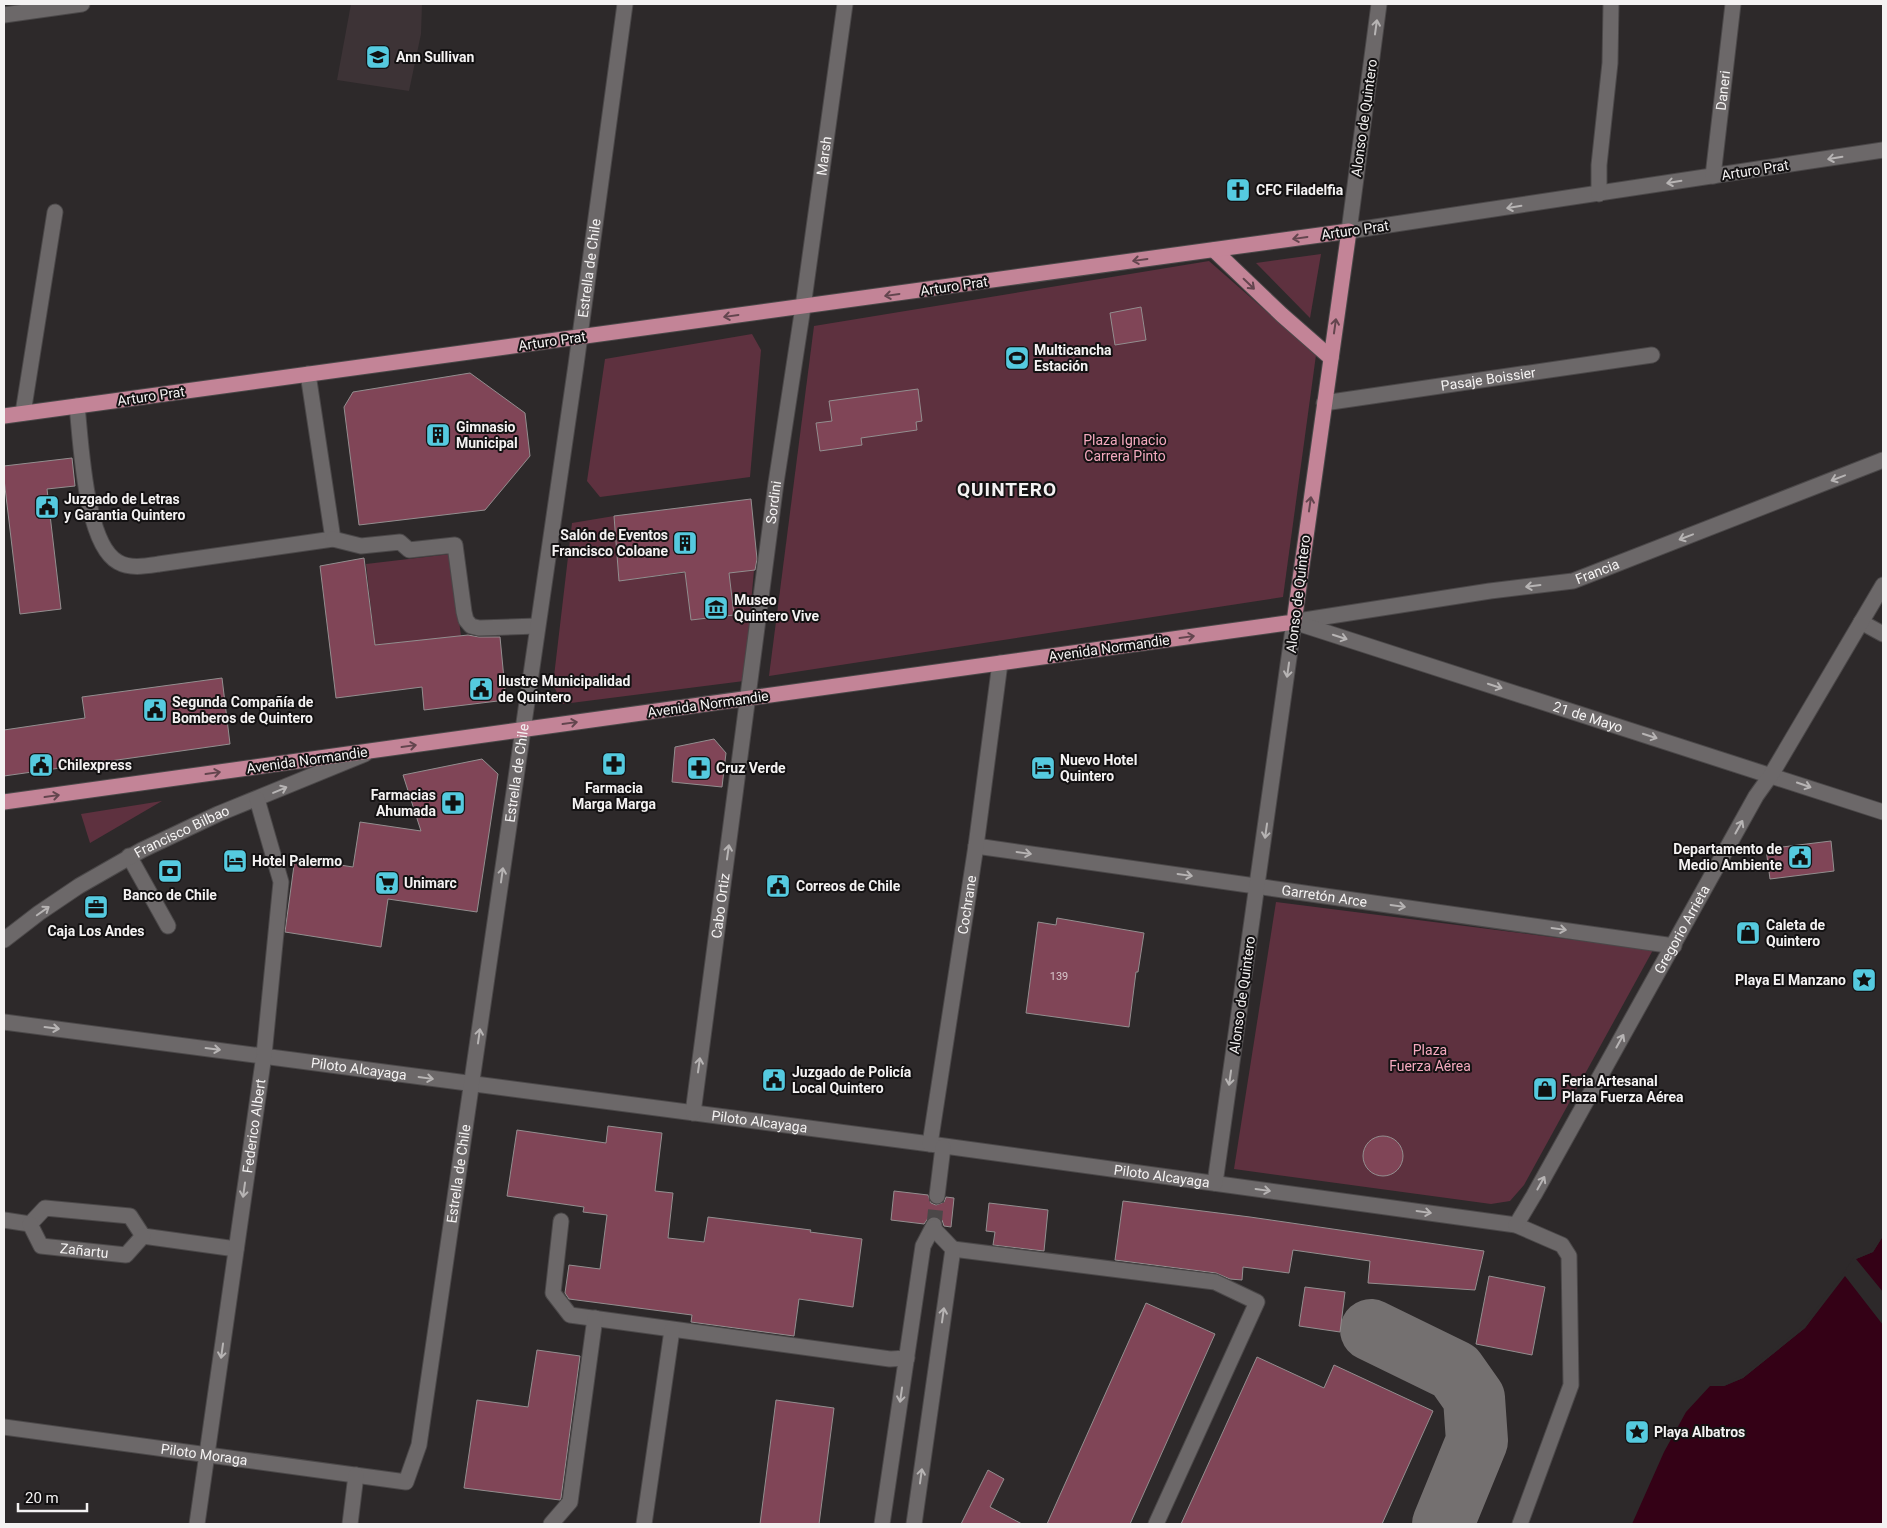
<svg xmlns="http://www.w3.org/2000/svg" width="1887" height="1528" font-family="Roboto,sans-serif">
  <rect width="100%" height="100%" fill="#2d292a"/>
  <path fill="#3d3336" d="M351,4H422L421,34L409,91L337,80Z"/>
  <g fill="#5e313f">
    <path d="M1321,254L1310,318L1256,263Z"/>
    <path d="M1209,261L1316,355L1283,597L769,676L814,326Z"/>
    <path d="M752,334L761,350L750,477L600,497L587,481L605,359Z"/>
    <path d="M614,516L619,581L685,573L691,620L734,615L729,573L754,570L744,681L563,704L553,685L572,523Z"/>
    <path d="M451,554L461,636L375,645L366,564Z"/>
    <path d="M162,801L90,843L81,814Z"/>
    <path d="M1276,902L1653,950L1524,1185L1510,1201L1491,1204L1234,1169Z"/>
  </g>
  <path fill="#340116" d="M1883,1236V1524H1632L1664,1452L1686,1412L1710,1386H1724L1743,1378L1805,1328L1856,1259L1873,1252Z"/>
  <path fill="#2d292a" d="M1883,1234V1236L1873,1252L1856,1259L1883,1292V1325L1845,1276L1805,1328L1743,1378L1724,1386H1710L1709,1384L1723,1383L1742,1376L1803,1326L1843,1274L1854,1257L1871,1250Z"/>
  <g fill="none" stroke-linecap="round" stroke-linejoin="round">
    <path stroke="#747070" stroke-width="62" d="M1371,1330L1455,1371L1474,1398L1477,1441L1443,1524"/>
  </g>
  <g fill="#804557" stroke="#938e8f">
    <path d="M1141,307L1146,340L1115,345L1110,313Z"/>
    <path d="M470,373L525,413L530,456L485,510L359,525L344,407L353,392Z"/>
    <path d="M918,389L922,421L916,422L917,430L861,438L862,445L820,451L816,423L832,421L829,401Z"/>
    <path d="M72,458L75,486L47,489L61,609L20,614L4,479V466Z"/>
    <path d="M751,499L757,559L755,570L729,573L734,615L691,620L685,572L619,581L614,516Z"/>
    <path d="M364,558L375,645L468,635L479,637H500L506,700L424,710L422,687L336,698L320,566Z"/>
    <path d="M222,678L230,744L4,776V730L85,718L82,697Z"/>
    <path d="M714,739L726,753L722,787L672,782L675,747Z"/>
    <path d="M482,759L498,774L477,912L388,899L381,947L285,932L295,858L353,867L360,822L421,831L403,775Z"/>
    <path d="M1831,841L1834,871L1770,879L1766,849Z"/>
    <path d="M1057,918L1144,933L1138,972H1136L1129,1027L1026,1013L1038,922L1056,925Z"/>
    <path d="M608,1126L662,1133L655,1191L673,1193L668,1238L704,1242L708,1217L811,1230L810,1232L862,1239L853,1307L799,1299L794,1336L691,1322L692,1315L569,1299L565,1293L569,1265L600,1269L607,1215L583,1212L584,1207L507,1196L517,1130L606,1143Z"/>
    <circle cx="1383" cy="1156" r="20"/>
    <path d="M894,1191L928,1195L931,1203L936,1205L944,1202L946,1197L954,1198L951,1227L944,1226L942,1220L934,1216L929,1217L924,1224L891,1220Z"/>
    <path d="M1123,1201L1250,1217L1484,1251L1475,1290L1368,1283L1370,1261L1293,1250L1289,1273L1243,1267L1242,1280L1230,1279L1216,1273L1115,1260Z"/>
    <path d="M989,1203L1048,1210L1044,1251L993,1245L995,1232L986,1231Z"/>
    <path d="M1489,1276L1545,1287L1532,1355L1476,1344Z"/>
    <path d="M1305,1287L1345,1292L1340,1332L1299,1326Z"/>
    <path d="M1146,1303L1215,1334L1130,1524H1047Z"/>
    <path d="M537,1350L580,1356L561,1498L560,1500L464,1488L477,1400L528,1407Z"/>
    <path d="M1257,1357L1324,1388L1334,1365L1433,1411L1382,1524H1181Z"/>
    <path d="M776,1400L834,1408L819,1524H760Z"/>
    <path d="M988,1470L1004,1479L990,1507L1022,1524H961Z"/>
  </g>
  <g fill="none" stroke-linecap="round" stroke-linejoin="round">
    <path stroke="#4b4748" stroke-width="15" stroke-dasharray="15 8" stroke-linecap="butt" d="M934,1225L937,1196"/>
    <defs>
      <g id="minor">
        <path d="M1379,4L1349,231L1883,150"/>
        <path d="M4,15L82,4"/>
        <path id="s1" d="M1713,176L1733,4"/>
        <path d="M1599,194V165L1610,63L1611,4"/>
        <path id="s2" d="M1324,403L1652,355"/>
        <path d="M77,406C81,442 85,544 118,562C130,569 146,566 159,564L333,539L308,374"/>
        <path d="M23,413L55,212"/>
        <path d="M333,539L361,546L400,542L409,550L455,545L464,612L466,620L471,626L479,628L537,626"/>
        <path id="s3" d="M1298,621L1490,591L1573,581L1883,460"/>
        <path id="s4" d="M1294,622L1883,812"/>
        <path d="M1861,622L1883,634"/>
        <path id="s5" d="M976,846L1674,946"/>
        <path d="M129,856L168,926"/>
        <path id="s6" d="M4,940L39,913L79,886L142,850L218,814L365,754"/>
        <path id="s7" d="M4,1022L930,1144L1516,1225L1562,1245L1569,1256L1571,1385L1520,1524"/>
        <path id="s8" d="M693,1113L776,483L803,307L845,4"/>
        <path id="s9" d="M930,1144L976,846L1000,663"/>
        <path d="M1215,1183L1294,622"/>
        <path d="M937,1196L943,1147"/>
        <path d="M4,1220L30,1224"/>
        <path d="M561,1221L553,1293L570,1315L890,1359L907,1358"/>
        <path d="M30,1224L45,1208L130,1216L143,1236L236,1249"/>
        <path id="s10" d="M30,1224L41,1246L126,1255L143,1236"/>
        <path id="s11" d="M1516,1225L1534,1195L1756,796L1771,775L1883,585"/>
        <path d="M953,1249L1215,1282L1257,1302L1156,1524"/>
        <path id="s12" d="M4,1427L406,1482L419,1445L576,365L625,4"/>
        <path id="s13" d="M197,1524L264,1055L281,882L257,799"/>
        <path d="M350,1524L356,1475"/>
        <path d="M551,1524L570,1502L595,1318"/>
        <path d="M644,1524L672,1330"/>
        <path d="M882,1524L923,1246L934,1225"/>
        <path d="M914,1524L953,1249L933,1228"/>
      </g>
      <g id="major">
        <path d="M1214,250L1282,315L1331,358"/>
        <path d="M4,416L1349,231L1294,622L4,802"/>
      </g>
    </defs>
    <use href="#minor" stroke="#4b4849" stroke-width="17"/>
    <use href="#major" stroke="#4b4849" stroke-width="17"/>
    <use href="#minor" stroke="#6c6869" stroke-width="15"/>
    <use href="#major" stroke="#c38497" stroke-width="15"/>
  </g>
  <defs><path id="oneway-shaft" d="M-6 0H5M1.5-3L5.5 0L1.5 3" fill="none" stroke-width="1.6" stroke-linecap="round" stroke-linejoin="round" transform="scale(1.25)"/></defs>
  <g stroke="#b7b4b4">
    <use href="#oneway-shaft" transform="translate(1376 27) rotate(-82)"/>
    <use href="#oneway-shaft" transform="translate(1835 158) rotate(171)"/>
    <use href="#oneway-shaft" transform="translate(1674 182) rotate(171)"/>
    <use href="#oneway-shaft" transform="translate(1514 207) rotate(171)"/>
    <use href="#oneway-shaft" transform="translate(1838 478) rotate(159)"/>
    <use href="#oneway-shaft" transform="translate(1686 537) rotate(159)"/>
    <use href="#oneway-shaft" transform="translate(1533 586) rotate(173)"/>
    <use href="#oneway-shaft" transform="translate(1340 637) rotate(18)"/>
    <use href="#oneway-shaft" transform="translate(1288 670) rotate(98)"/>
    <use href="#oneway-shaft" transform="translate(1495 686) rotate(18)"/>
    <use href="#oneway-shaft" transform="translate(1650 736) rotate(18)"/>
    <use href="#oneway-shaft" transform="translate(1804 785) rotate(19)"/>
    <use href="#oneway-shaft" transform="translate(280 790) rotate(-23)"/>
    <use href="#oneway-shaft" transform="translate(1739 827) rotate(-61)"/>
    <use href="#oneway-shaft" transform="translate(1266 831) rotate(98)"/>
    <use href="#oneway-shaft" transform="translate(728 852) rotate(-82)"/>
    <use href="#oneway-shaft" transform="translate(1024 853) rotate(8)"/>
    <use href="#oneway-shaft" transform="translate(502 875) rotate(-82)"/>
    <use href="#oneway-shaft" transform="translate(1185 875) rotate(8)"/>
    <use href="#oneway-shaft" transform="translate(1398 906) rotate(8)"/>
    <use href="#oneway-shaft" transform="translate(43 911) rotate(-35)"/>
    <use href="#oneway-shaft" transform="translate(1559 929) rotate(8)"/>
    <use href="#oneway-shaft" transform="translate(52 1028) rotate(7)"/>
    <use href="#oneway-shaft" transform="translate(479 1036) rotate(-82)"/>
    <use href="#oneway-shaft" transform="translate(1620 1041) rotate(-61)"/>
    <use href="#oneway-shaft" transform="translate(213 1049) rotate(7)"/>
    <use href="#oneway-shaft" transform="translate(699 1065) rotate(-82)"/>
    <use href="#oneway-shaft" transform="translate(426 1078) rotate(8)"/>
    <use href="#oneway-shaft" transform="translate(1230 1078) rotate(98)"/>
    <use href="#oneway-shaft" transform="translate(1541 1183) rotate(-61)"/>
    <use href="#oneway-shaft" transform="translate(244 1190) rotate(98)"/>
    <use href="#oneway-shaft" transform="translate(1263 1190) rotate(8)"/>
    <use href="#oneway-shaft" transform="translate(1424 1212) rotate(8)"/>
    <use href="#oneway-shaft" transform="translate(943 1315) rotate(-82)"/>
    <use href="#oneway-shaft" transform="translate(222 1351) rotate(98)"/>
    <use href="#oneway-shaft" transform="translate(901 1395) rotate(98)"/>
    <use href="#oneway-shaft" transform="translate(921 1476) rotate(-82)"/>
  </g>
  <g stroke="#63454e">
    <use href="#oneway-shaft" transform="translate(1300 238) rotate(172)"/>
    <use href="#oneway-shaft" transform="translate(1140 260) rotate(172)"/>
    <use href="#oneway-shaft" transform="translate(1249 284) rotate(44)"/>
    <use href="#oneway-shaft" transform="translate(892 295) rotate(172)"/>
    <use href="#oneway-shaft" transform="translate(731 316) rotate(172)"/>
    <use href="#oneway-shaft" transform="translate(1335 326) rotate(-82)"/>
    <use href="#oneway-shaft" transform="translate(1310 504) rotate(-82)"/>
    <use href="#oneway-shaft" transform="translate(1187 637) rotate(-8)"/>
    <use href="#oneway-shaft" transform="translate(570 723) rotate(-8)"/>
    <use href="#oneway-shaft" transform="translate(409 746) rotate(-8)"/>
    <use href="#oneway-shaft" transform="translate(213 773) rotate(-8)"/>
    <use href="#oneway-shaft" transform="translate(52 796) rotate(-8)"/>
  </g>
  <defs>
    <symbol id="school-square" viewBox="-11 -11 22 22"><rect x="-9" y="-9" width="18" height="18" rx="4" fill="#55cadf" stroke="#141213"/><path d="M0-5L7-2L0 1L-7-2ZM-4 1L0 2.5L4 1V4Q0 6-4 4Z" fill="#111"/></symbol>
    <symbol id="church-square" viewBox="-11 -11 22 22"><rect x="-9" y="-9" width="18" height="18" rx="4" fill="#55cadf" stroke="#141213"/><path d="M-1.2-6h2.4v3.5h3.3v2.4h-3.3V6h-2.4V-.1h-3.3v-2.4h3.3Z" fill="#111"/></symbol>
    <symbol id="stadium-square" viewBox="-11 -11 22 22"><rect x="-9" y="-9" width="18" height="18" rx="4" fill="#55cadf" stroke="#141213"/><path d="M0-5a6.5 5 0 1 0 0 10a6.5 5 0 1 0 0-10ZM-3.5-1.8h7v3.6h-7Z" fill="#111"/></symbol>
    <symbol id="building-square" viewBox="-11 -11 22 22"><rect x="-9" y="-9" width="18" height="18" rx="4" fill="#55cadf" stroke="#141213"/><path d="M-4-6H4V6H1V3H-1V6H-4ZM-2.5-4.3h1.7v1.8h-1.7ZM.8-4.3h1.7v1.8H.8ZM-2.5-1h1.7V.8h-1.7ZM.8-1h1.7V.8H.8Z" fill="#111"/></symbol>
    <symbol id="civic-square" viewBox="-11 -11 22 22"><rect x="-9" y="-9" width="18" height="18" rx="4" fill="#55cadf" stroke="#141213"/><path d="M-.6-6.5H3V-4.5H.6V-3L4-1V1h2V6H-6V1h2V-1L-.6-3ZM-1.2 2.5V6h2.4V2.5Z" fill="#111"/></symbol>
    <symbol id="museum-square" viewBox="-11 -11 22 22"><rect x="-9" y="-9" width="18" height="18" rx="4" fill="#55cadf" stroke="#141213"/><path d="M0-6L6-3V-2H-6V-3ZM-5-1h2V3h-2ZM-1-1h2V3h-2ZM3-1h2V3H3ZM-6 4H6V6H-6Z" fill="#111"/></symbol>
    <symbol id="pharmacy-square" viewBox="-11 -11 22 22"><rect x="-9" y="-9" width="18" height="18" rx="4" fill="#55cadf" stroke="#141213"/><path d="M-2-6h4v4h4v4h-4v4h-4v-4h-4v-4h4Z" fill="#111"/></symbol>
    <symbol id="hotel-square" viewBox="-11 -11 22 22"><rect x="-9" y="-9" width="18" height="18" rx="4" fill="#55cadf" stroke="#141213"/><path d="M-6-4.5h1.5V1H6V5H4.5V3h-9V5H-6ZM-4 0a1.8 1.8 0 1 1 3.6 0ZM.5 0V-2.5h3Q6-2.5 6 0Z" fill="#111"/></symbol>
    <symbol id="bank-square" viewBox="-11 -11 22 22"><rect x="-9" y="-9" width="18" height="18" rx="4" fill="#55cadf" stroke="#141213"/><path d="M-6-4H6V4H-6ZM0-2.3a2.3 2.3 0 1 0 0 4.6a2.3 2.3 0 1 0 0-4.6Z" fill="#111"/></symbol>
    <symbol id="supermarket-square" viewBox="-11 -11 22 22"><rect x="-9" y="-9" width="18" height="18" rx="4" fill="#55cadf" stroke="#141213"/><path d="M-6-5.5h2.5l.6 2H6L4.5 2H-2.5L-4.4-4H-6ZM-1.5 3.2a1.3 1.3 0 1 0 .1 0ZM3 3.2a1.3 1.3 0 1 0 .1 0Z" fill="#111"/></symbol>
    <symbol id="office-square" viewBox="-11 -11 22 22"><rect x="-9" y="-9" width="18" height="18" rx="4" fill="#55cadf" stroke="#141213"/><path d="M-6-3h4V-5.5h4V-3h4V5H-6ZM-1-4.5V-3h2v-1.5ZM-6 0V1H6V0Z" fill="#111"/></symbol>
    <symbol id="shop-square" viewBox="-11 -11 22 22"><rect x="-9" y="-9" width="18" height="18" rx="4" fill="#55cadf" stroke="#141213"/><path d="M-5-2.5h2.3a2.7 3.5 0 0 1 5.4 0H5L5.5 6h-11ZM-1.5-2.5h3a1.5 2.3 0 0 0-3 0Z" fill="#111"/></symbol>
    <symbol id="sight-square" viewBox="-11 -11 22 22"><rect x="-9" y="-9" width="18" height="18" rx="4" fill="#55cadf" stroke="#141213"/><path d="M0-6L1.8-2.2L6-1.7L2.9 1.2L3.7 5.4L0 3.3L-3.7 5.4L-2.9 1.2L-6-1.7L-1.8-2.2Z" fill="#111"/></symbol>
  </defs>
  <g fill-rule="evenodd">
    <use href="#school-square" x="364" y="43" width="28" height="28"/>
    <use href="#church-square" x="1224" y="176" width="28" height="28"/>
    <use href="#stadium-square" x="1003" y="344" width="28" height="28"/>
    <use href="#building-square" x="424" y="421" width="28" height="28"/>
    <use href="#civic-square" x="33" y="493" width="28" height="28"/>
    <use href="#building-square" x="671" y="529" width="28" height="28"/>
    <use href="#museum-square" x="702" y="594" width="28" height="28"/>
    <use href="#civic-square" x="467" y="675" width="28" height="28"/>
    <use href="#civic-square" x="141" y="696" width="28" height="28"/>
    <use href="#pharmacy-square" x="600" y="750" width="28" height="28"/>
    <use href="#civic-square" x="27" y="751" width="28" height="28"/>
    <use href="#pharmacy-square" x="685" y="754" width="28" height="28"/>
    <use href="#hotel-square" x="1029" y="754" width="28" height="28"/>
    <use href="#pharmacy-square" x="439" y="789" width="28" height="28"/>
    <use href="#civic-square" x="1786" y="843" width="28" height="28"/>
    <use href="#hotel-square" x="221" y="847" width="28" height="28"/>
    <use href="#bank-square" x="156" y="857" width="28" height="28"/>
    <use href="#supermarket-square" x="373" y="869" width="28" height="28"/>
    <use href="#civic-square" x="764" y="872" width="28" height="28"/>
    <use href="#office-square" x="82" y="893" width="28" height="28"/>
    <use href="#shop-square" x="1734" y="919" width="28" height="28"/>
    <use href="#sight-square" x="1850" y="966" width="28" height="28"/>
    <use href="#civic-square" x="760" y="1066" width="28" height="28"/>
    <use href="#shop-square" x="1531" y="1075" width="28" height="28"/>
    <use href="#sight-square" x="1623" y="1418" width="28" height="28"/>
  </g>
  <g text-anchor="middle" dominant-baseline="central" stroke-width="4" stroke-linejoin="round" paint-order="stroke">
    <g font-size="11" fill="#d7c7cb">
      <text x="1059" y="976">139</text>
    </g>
    <g font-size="14" font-weight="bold" fill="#f4f2f2" stroke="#141213" text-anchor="start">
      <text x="396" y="57">Ann Sullivan</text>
      <text x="1256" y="190">CFC Filadelfia</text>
      <text x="1034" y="350">Multicancha<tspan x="1034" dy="16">Estación</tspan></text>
      <text x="456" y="427">Gimnasio<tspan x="456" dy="16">Municipal</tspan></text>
      <text x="64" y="499">Juzgado de Letras<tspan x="64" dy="16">y Garantia Quintero</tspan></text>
      <text x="668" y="535" text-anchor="end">Salón de Eventos<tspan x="668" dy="16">Francisco Coloane</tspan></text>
      <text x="734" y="600">Museo<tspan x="734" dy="16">Quintero Vive</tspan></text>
      <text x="498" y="681">Ilustre Municipalidad<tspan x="498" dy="16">de Quintero</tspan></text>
      <text x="172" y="702">Segunda Compañía de<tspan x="172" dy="16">Bomberos de Quintero</tspan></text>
      <text x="1060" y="760">Nuevo Hotel<tspan x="1060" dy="16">Quintero</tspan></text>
      <text x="58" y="765">Chilexpress</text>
      <text x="716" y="768">Cruz Verde</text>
      <text x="614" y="788" text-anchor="middle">Farmacia<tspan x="614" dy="16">Marga Marga</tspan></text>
      <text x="436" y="795" text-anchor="end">Farmacias<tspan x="436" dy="16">Ahumada</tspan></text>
      <text x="1782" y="849" text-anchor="end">Departamento de<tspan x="1782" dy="16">Medio Ambiente</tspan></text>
      <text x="252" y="861">Hotel Palermo</text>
      <text x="404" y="883">Unimarc</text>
      <text x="796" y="886">Correos de Chile</text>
      <text x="170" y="895" text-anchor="middle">Banco de Chile</text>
      <text x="1766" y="925">Caleta de<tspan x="1766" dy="16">Quintero</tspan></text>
      <text x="96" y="931" text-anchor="middle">Caja Los Andes</text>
      <text x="1846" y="980" text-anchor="end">Playa El Manzano</text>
      <text x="792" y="1072">Juzgado de Policía<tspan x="792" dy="16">Local Quintero</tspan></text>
      <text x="1562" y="1081">Feria Artesanal<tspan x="1562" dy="16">Plaza Fuerza Aérea</tspan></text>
      <text x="1654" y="1432">Playa Albatros</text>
    </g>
    <g font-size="14" fill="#f4f2f2" stroke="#141213">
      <text stroke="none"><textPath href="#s1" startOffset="86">Daneri</textPath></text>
      <text transform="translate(1364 118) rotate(-82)">Alonso de Quintero</text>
      <text stroke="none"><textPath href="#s8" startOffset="966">Marsh</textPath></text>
      <text transform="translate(1755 170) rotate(-9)">Arturo Prat</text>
      <text transform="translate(1355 230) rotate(-8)">Arturo Prat</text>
      <text stroke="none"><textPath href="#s12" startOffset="1634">Estrella de Chile</textPath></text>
      <text transform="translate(954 286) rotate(-8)">Arturo Prat</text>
      <text transform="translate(552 341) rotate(-8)">Arturo Prat</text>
      <text stroke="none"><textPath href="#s2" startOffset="166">Pasaje Boissier</textPath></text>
      <text transform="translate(151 396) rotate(-8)">Arturo Prat</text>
      <text stroke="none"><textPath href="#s8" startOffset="616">Sordini</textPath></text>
      <text stroke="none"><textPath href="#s3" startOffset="304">Francia</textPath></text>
      <text transform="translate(1298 594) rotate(-83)">Alonso de Quintero</text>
      <text transform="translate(1109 648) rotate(-8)">Avenida Normandie</text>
      <text transform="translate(708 704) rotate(-8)">Avenida Normandie</text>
      <text stroke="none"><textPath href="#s4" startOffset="309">21 de Mayo</textPath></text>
      <text transform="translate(307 760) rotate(-8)">Avenida Normandie</text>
      <text stroke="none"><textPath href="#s12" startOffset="1124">Estrella de Chile</textPath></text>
      <text stroke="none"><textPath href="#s6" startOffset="209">Francisco Bilbao</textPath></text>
      <text stroke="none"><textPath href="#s5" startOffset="352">Garretón Arce</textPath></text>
      <text stroke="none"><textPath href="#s9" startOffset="242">Cochrane</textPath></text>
      <text stroke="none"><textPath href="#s8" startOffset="209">Cabo Ortiz</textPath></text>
      <text stroke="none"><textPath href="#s11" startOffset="339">Gregorio Arrieta</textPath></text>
      <text transform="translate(1242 995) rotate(-82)">Alonso de Quintero</text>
      <text stroke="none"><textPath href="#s7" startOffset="358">Piloto Alcayaga</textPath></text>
      <text stroke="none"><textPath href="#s7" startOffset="762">Piloto Alcayaga</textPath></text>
      <text stroke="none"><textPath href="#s13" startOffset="402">Federico Albert</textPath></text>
      <text stroke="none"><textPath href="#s12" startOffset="719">Estrella de Chile</textPath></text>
      <text stroke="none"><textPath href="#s7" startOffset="1168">Piloto Alcayaga</textPath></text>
      <text stroke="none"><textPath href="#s10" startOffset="68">Zañartu</textPath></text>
      <text stroke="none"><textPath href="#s12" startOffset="202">Piloto Moraga</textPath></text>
    </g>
    <g font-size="14" fill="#f5aabf" stroke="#141213">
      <text x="1125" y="440">Plaza Ignacio<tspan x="1125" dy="16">Carrera Pinto</tspan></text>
      <text x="1430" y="1050">Plaza<tspan x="1430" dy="16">Fuerza Aérea</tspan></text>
    </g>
    <g font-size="19" font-weight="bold" letter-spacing="1" fill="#f4f2f2" stroke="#141213">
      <text x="1007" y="489">QUINTERO</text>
    </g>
  </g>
  <rect width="1887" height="1528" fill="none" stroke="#f4f2f2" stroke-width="10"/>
  <path d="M18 1503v8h69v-8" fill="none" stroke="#f4f2f2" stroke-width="2.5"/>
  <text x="25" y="1503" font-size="15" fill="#f4f2f2" stroke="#141213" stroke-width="4" paint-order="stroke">20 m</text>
</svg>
